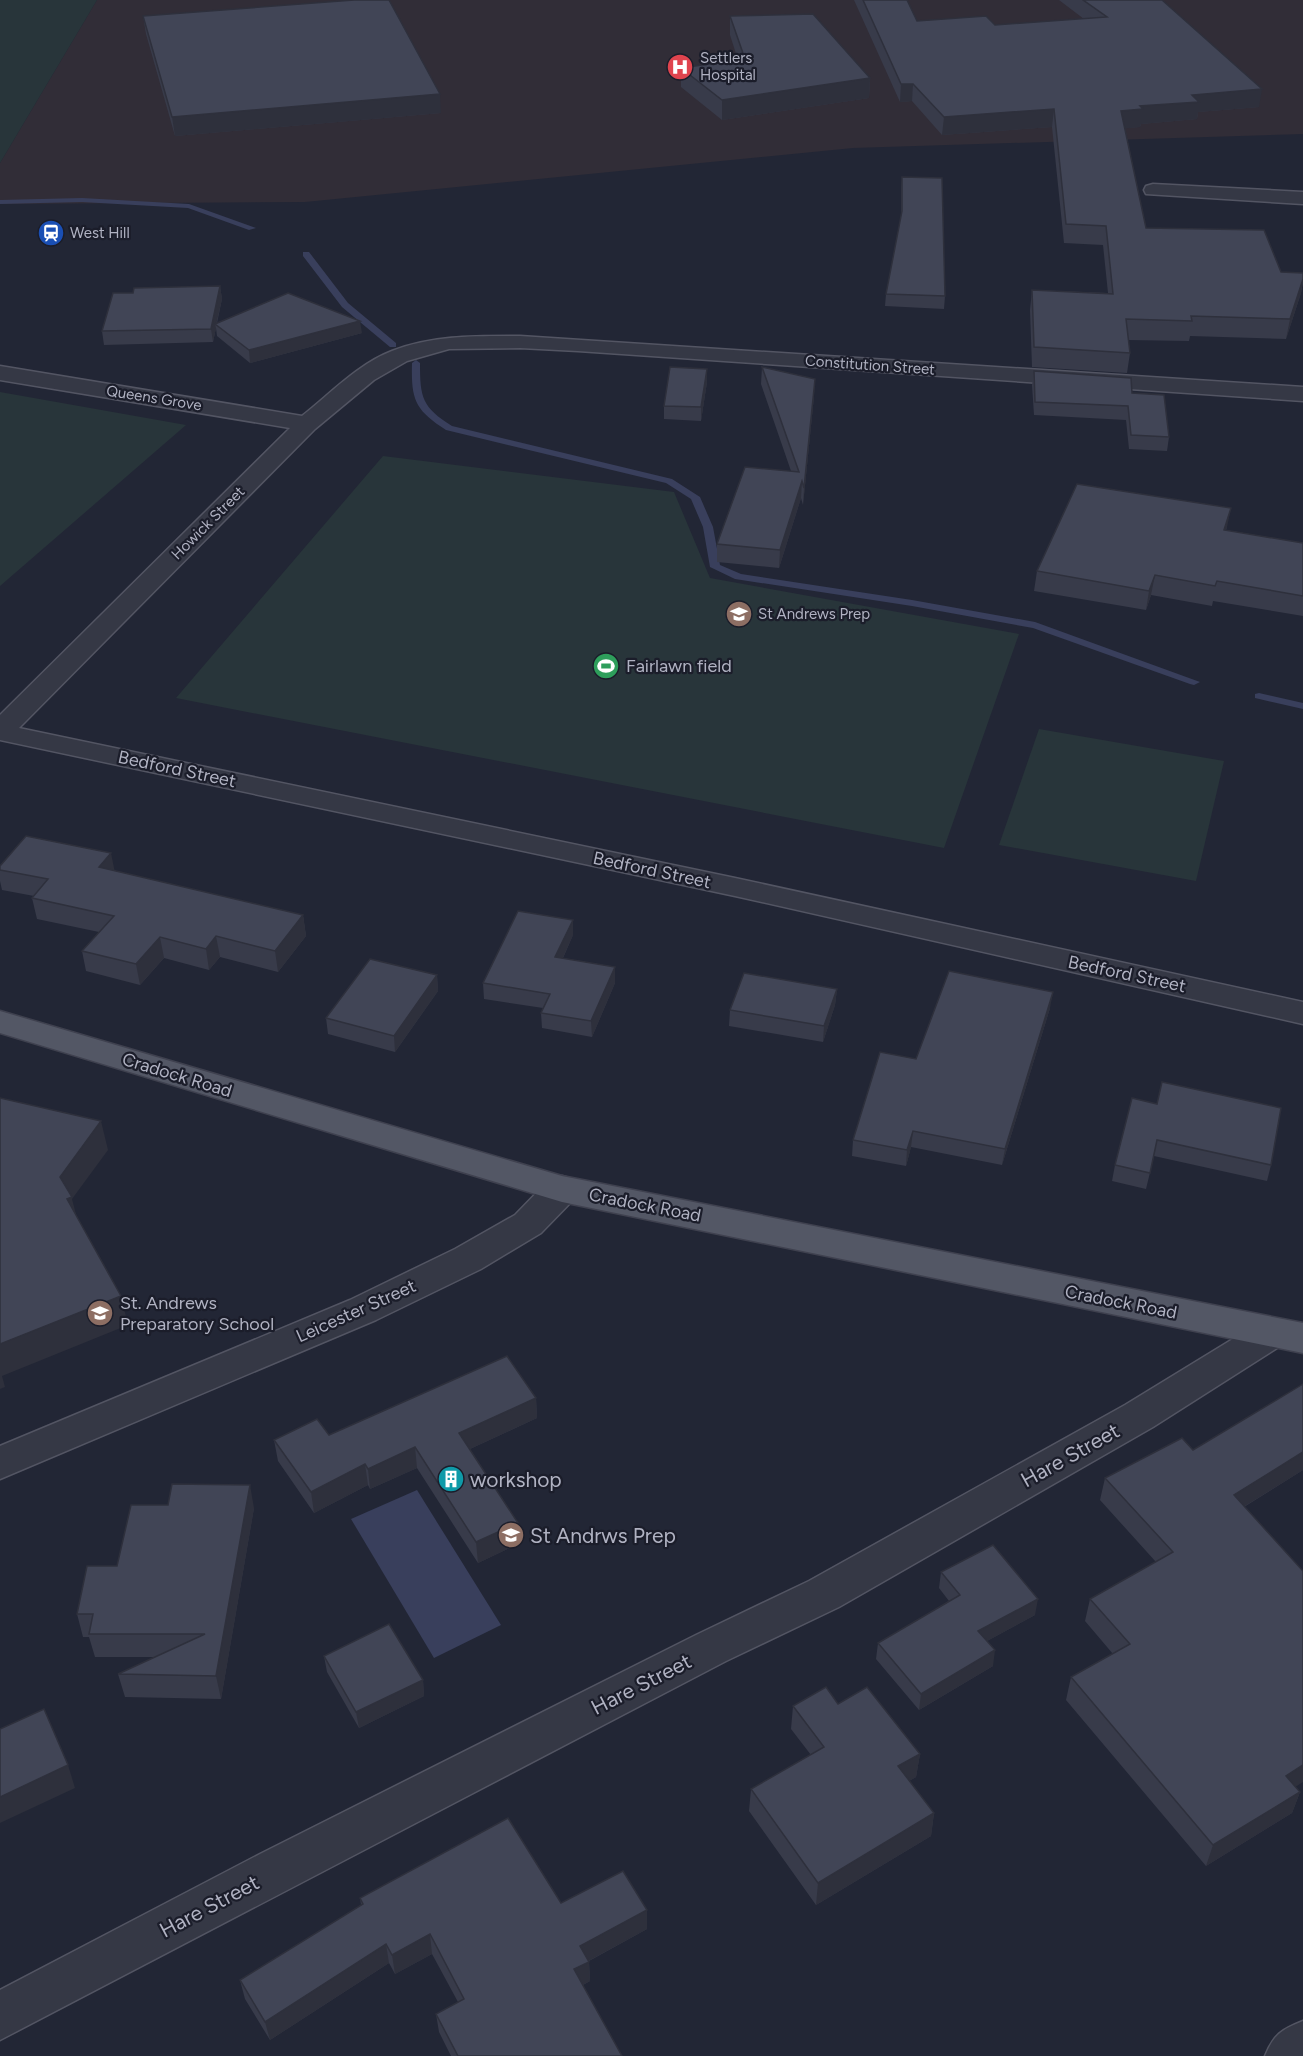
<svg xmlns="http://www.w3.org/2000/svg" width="1303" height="2056" font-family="Figtree,sans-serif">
  <rect width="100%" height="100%" fill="#222635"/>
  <path fill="#312d37" d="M97,0H1303V134L853,148L305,202L0,204V163Z"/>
  <g fill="#28353a">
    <path d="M0,0H97L0,163Z"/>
    <path d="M0,392L186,425L0,586Z"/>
    <path d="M383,456L674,492L710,578L1019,634L944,848L176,698Z"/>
    <path d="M1039,729L1224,761L1196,881L999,845Z"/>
  </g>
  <path fill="#393f5c" d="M417,1490L501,1625L434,1658L351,1519Z"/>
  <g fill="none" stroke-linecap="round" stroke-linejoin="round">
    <g fill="#393f5c" fill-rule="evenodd">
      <path d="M82,198L189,204L256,228L249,230L188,208L82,202L0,204V200Z"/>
      <path d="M303,252H309L348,303L396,343V347H390L342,307L303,256Z"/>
      <path d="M416,360L420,363C420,398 422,407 452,426L672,479L700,497L713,527L720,565L741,574L912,600L1035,622L1200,682L1194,685L1190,684L1033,628L912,606L735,579L710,567L703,527L691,499L666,483L446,430C415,410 411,400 412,363Z"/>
      <path d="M1259,693L1303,703V709L1255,698V694Z"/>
    </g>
    <defs>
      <g id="minor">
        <path d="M1153,184L1303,192V204L1146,194L1144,190L1146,186Z"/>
        <path d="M520,336L1303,387V401L578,351L520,348L449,349L407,361L374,380L315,429L19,728L735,878L1303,1002V1024L735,896L0,740V715L290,428L0,380V366L302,416C330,394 358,364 392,351C433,335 476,336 520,336Z"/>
        <path d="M562,1176L575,1180L580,1189L575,1198L541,1233L481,1269L376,1320L0,1479V1446L350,1300L455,1249L515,1215L549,1180Z"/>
        <path d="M1272,1319L1285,1323L1291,1333L1285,1343L1153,1427L839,1607L726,1661L0,2040V1990L260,1854L696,1635L809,1581L1125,1405L1259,1323Z"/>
        <path d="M1303,2021V2056H1265C1274,2034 1281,2030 1303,2021Z"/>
      </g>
      <path id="major" d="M0,1011L562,1176L1303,1323V1353L562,1202L0,1033Z"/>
    </defs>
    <use href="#minor" stroke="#535563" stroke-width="3"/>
    <use href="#major" stroke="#3f414f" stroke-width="3"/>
    <use href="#minor" fill="#353845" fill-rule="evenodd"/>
    <use href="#major" fill="#535765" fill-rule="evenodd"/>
  </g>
  <g fill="#383b4a">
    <path d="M854,0H907L917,21L995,25L1084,19L1059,0H1162L1259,107L1198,112L1197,119L1141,124L1140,127L1125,128L1146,228L1281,272L1303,273V282L1301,293L1286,339L1190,336L1189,341L1128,340L1130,353L1127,373L1032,367L1030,310L1032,290L1108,293L1103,245L1064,243L1052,127L942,135L912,101L900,102Z"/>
    <path d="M143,16L441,113L175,136L146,34Z"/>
    <path d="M730,16L870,78L869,98L722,120L681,87V68L738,60L730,35Z"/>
    <path d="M902,177L945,296L944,309L885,306L886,294L901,216V188Z"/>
    <path d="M220,286L222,299L217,323L362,333L250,363L217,336L216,328L213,342L104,345L102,331L133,293Z"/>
    <path d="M762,367L814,396L803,505L801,498L779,568L717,562V544L791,471L761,384Z"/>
    <path d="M1034,371L1132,393L1169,437L1167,451L1129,449L1126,420L1034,415L1032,385Z"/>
    <path d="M707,382L701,421L664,419V406Z"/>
    <path d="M1227,527L1226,530L1303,543V616L1213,601L1212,606L1151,595L1146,610L1034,591L1037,571Z"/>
    <path d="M0,866L115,871L303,915L306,936L278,972L220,957L209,970L164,958L140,985L86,971L82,951L99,932L37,919L32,898L34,896L2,890L0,881Z"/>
    <path d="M573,935L563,958L615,967V983L592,1037L542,1028L541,1013L543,1008L484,999L483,983Z"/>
    <path d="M437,975L438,991L395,1052L328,1034L326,1018Z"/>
    <path d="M837,989L835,1005L823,1042L729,1026L730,1010Z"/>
    <path d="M1050,1008L1002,1165L911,1147L906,1166L852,1156L853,1140L916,1059Z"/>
    <path d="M1157,1104L1271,1165L1267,1181L1154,1156L1146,1189L1112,1181L1115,1165Z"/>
    <path d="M1303,1384V1470L1244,1507L1295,1787L1300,1792L1292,1813L1206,1866L1066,1700L1071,1677L1113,1654L1085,1621L1090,1599L1156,1562L1100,1500L1105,1478L1193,1450Z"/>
    <path d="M536,1398L537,1418L470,1449L518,1523L520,1543L478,1563L417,1468L370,1489L368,1485L314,1513L278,1461L274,1440L329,1435Z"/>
    <path d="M254,1508L221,1699L125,1697L118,1674L156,1657H95L89,1637H83L77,1614L117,1566Z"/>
    <path d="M941,1572L1035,1615L987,1641L993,1666L919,1710L876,1659L878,1643L949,1601L939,1588Z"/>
    <path d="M324,1656L423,1680L424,1696L359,1728L327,1672Z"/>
    <path d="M838,1704L920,1754L916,1777L909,1781L934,1813L931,1836L816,1905L749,1811L751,1789L811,1755L791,1729L793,1706Z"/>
    <path d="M360,1898L561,1903L647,1929L589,1961L590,1981L583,1985L622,2056H451L439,2032L436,2014L458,2002L432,1954L395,1974L389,1963L270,2040L245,1999L240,1980L361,1905Z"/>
  </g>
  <g fill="#2e303c">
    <path d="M870,78L869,98L722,120V100Z"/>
    <path d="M901,84H913L912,101L900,102Z"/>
    <path d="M1262,89L1259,107L1198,112L1197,119L1141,124L1140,127L1119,129L1121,111L1192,95Z"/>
    <path d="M440,94L441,113L175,136L172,117Z"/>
    <path d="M1054,109L1052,127L942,135L944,117Z"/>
    <path d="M1303,279L1301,293L1286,339L1290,319Z"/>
    <path d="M220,286L222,299L216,325L215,324L216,328L213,342L211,329Z"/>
    <path d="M360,321L362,333L250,363L249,350Z"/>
    <path d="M707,369V382L701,421V407Z"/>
    <path d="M815,379L814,396L803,505L804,488Z"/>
    <path d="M802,481L801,498L779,568L780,550Z"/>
    <path d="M1231,508L1227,527L1220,549L1224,530Z"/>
    <path d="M1155,575L1151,595L1146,610L1149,591Z"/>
    <path d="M111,853L115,873L99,867Z"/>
    <path d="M303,915L306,936L278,972L275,951Z"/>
    <path d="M573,920V935L556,973L555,957Z"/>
    <path d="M216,936L220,957L209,970L206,949Z"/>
    <path d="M160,937L164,958L140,985L136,964Z"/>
    <path d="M615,967V983L592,1037L591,1021Z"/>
    <path d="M437,975L438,991L395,1052L394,1036Z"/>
    <path d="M837,989L835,1005L823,1042L824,1026Z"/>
    <path d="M1053,992L1050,1008L1002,1165L1005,1149Z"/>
    <path d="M101,1121L108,1150L72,1199L79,1226L74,1228L60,1177Z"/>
    <path d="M913,1131L911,1147L906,1166L907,1150Z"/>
    <path d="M121,1296L128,1325L2,1376L5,1387L0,1389V1344Z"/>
    <path d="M536,1398L537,1418L461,1453L459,1433Z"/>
    <path d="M415,1447L417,1468L370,1489L368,1469Z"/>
    <path d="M1303,1452V1470L1227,1517L1234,1495Z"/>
    <path d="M365,1464L368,1485L314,1513L311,1492Z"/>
    <path d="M250,1485L254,1508L221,1699L216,1676Z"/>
    <path d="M518,1523L520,1543L478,1563L476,1542Z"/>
    <path d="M1038,1599L1035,1615L976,1647L978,1631Z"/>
    <path d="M995,1650L993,1666L919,1710L921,1694Z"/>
    <path d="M423,1680L424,1696L359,1728L356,1712Z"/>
    <path d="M920,1754L916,1777L895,1789L898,1766Z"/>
    <path d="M68,1765L75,1788L0,1823V1797Z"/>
    <path d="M1303,1765V1782L1278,1798L1286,1776Z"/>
    <path d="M1300,1792L1292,1813L1206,1866L1213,1845Z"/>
    <path d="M934,1813L931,1836L816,1905L818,1883Z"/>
    <path d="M647,1910V1929L581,1965L580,1946Z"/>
    <path d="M430,1934L432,1954L395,1974L392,1955Z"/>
    <path d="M386,1944L389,1963L270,2040L265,2022Z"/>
    <path d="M589,1962L590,1981L575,1989L574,1969Z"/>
  </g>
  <g fill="#414556" stroke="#2e303c" stroke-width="1.5">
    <path d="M354,0H389L440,94L172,117L143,16Z"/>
    <path d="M863,0H907L917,21L986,16L995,25L1107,17L1083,0H1162L1262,89L1192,95L1199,102L1140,106L1143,109L1121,111L1146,228L1264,230L1281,272L1303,273V279L1290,319L1191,316L1192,321L1126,319L1130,353L1034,347L1032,290L1113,294L1106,226L1066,224L1054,109L944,117L913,84H901Z"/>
    <path d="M813,14L870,78L722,100L681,68L745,59L730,16Z"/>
    <path d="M902,177L942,178L945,296L886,294L902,211Z"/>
    <path d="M220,286L211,329L102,331L113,293H133L134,288Z"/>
    <path d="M288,293L360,321L249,350L215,324Z"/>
    <path d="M670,367L707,369L701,407L664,406Z"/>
    <path d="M762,367L815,379L804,488L802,481L780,550L717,544L745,467L799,472Z"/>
    <path d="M1034,371L1131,378L1132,393L1164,395L1169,437L1131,435L1128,406L1035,402Z"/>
    <path d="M1077,484L1231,508L1224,530L1303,543V596L1217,581L1215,586L1155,575L1149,591L1037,571Z"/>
    <path d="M26,836L111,853L99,867L303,915L275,951L216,936L206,949L160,937L136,964L82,951L114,916L32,898L48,879L0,870V866Z"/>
    <path d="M518,911L573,920L555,957L615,967L591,1021L541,1013L550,994L483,983Z"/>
    <path d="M370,959L437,975L394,1036L326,1018Z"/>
    <path d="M949,971L1053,992L1005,1149L913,1131L907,1150L853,1140L880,1052L916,1059Z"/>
    <path d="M744,973L837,989L824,1026L730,1010Z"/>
    <path d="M1162,1082L1281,1108L1271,1165L1157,1140L1150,1173L1115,1165L1132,1098L1157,1104Z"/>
    <path d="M0,1098L101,1121L60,1177L72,1197L67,1199L121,1296L0,1344Z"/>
    <path d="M507,1356L536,1398L459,1433L518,1523L476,1542L415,1447L368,1469L365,1464L311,1492L274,1440L317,1419L329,1435Z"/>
    <path d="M1303,1384V1452L1234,1495L1303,1571V1765L1286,1776L1300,1792L1213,1845L1071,1677L1130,1644L1090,1599L1173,1552L1105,1478L1182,1438L1193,1450Z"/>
    <path d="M172,1484L250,1485L216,1676L118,1674L205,1634H89L93,1614H77L87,1566H117L131,1505H168Z"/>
    <path d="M993,1545L1038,1599L978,1631L995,1650L921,1694L878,1643L960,1595L941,1572Z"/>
    <path d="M389,1624L423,1680L356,1712L324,1656Z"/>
    <path d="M826,1687L838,1704L867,1687L920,1754L898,1766L934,1813L818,1883L751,1789L824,1747L793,1706Z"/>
    <path d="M44,1709L68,1765L0,1797V1729Z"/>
    <path d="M508,1818L561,1903L623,1871L647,1910L580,1946L589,1962L574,1969L622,2056H458L436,2014L464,1999L430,1934L392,1955L386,1944L265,2022L240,1980L363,1904L360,1898Z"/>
  </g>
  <defs>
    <symbol id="hospital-disc" viewBox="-11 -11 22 22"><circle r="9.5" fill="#e0444e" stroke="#1b1d2a"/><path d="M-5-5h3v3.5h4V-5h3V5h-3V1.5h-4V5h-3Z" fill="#fff"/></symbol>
    <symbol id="station-disc" viewBox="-11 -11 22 22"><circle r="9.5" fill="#1a4fb4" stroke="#1b1d2a"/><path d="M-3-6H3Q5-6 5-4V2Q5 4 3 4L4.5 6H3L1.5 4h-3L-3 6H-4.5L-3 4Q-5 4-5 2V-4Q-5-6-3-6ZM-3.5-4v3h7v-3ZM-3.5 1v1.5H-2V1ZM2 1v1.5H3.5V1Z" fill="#fff"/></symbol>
    <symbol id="school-disc" viewBox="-11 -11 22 22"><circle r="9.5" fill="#8d6e63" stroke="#1b1d2a"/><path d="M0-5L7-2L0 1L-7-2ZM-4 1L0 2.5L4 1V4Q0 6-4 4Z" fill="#fff"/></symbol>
    <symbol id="stadium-disc" viewBox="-11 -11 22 22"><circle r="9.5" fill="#2e9e5b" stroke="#1b1d2a"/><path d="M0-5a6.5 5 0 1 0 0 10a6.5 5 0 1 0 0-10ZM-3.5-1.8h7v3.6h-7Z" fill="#fff"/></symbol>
    <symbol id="building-disc" viewBox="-11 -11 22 22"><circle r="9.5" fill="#0f9aa8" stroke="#1b1d2a"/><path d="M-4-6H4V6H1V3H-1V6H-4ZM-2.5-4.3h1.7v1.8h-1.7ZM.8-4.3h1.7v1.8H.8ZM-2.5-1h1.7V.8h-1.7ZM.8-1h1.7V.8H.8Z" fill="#fff"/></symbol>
  </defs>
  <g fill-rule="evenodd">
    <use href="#hospital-disc" x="665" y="52" width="30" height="30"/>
    <use href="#station-disc" x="36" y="218" width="30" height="30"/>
    <use href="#school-disc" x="724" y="599" width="30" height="30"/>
    <use href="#stadium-disc" x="591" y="651" width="30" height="30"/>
    <use href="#school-disc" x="85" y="1298" width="30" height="30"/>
    <use href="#building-disc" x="436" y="1464" width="30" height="30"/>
    <use href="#school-disc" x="496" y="1520" width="30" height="30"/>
  </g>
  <g text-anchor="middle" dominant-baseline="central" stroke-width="4.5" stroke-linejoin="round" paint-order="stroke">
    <g font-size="15" fill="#b0b2c2" stroke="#1b1d2a" text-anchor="start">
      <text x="700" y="58">Settlers<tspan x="700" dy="17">Hospital</tspan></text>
      <text x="70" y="233">West Hill</text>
      <text x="758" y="614">St Andrews Prep</text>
    </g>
    <g font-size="15" fill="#b0b2c2" stroke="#1b1d2a">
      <text transform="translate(870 365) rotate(4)">Constitution Street</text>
      <text transform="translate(154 398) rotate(9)">Queens Grove</text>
      <text transform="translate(208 523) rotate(-45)">Howick Street</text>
    </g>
    <g font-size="18" fill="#b0b2c2" stroke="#1b1d2a" text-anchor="start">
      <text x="626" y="666">Fairlawn field</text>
      <text x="120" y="1303">St. Andrews<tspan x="120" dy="21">Preparatory School</tspan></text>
    </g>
    <g font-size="18" fill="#b0b2c2" stroke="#1b1d2a">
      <text transform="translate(177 769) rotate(12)">Bedford Street</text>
      <text transform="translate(652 870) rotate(12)">Bedford Street</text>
      <text transform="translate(1127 974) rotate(12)">Bedford Street</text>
      <text transform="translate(177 1075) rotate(17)">Cradock Road</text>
      <text transform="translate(645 1205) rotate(11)">Cradock Road</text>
      <text transform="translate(1121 1302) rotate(11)">Cradock Road</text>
      <text transform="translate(356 1311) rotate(-24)">Leicester Street</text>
    </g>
    <g font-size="21" fill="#b0b2c2" stroke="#1b1d2a">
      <text transform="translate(1070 1455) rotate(-29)">Hare Street</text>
      <text transform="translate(641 1684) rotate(-27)">Hare Street</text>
      <text transform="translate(209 1906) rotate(-28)">Hare Street</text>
    </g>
    <g font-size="21" fill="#b0b2c2" stroke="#1b1d2a" text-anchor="start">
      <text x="470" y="1479">workshop</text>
      <text x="530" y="1535">St Andrws Prep</text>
    </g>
  </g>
</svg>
